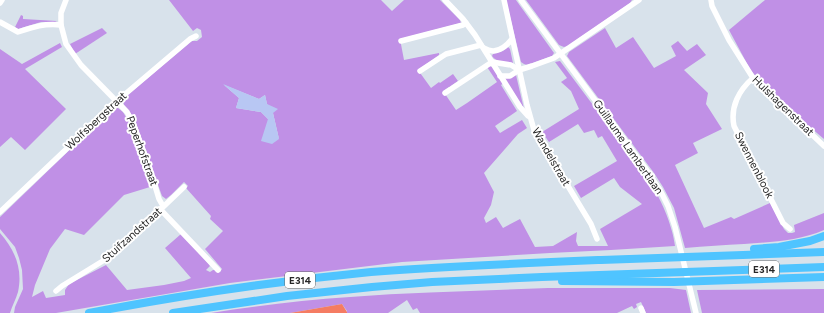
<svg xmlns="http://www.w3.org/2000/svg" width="824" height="313" font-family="Figtree,sans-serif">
  <rect width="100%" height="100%" fill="#d8e2eb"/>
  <g fill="#c090e6" fill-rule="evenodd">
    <path d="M169,0H381L392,11L404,0H440L460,20L461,23L400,39L404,60L439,53V55L418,70L431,88L439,82L440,83L453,74L458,81L451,86L450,88L449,87L443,91L456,110L467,103L497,82L487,67L489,66L493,67L504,83L501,85L517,111L495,126L500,133L522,120L527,128L518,134L484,173L494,192L491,205L484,218L486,223L496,217L503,228L520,219L535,247L553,246L577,232L576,241L578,246H608L600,229L642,204L620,187L614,178L581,198L574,186L617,161L602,136L598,138L594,130L584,133L578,124L549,142L542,132L579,109L571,91L561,82L567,78L555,62L560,61L647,177C657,193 666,210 671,228C673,234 674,240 675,246L611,250L550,253L402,262L230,283L56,313H14L15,307L23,289L22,270L19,258L15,247L0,229V217L111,110L115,108H118L123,112L130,124L150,187L124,195L84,235L65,229L50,249L35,285L32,297L43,291L46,298L65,295V290L69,284L106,265L127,290L164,285L184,281L191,278L165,248L181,234L208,263L210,266L206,270L210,272L213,270H217L220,272L222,269L205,249L223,231L210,219L211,216L186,188L188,186L184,182L171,195L166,199L162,196L134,118L124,105L123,101L124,98L192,41H197L202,37L201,30L197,28L193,31ZM224,85L259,99L265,95L267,104L273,113L279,139L268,119L261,112L236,108L239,98Z"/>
    <path d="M506,0H516L554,53L552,56L527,65L524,64L521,62Z"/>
    <path d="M526,0H632L630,3L568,46L564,47L559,45Z"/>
    <path d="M765,0H824V139L790,110L765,86L751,71L729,30Z"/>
    <path d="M21,15L23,16V19L57,21L55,22H41L18,29L15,27Z"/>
    <path d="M102,28L107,33L75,54L70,44Z"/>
    <path d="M605,28L616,48L633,37L654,68L676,56L671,46L678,41L687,51L697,44L706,55L684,70L708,93L706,104L722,129L693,143L698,153L675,165L704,228L731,217L734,219L770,203L784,229L788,233H792L795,232L794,225L824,213V230C799,241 771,242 744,244C725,245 705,246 685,248L674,208L663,187L654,173L567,56L569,52Z"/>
    <path d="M60,43L62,47L25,69L66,109L25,150L11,137L0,147V49L22,64Z"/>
    <path d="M508,47L510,49L513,63C506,64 496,62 492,56L493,54L503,51Z"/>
    <path d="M516,75L524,109L504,78Z"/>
    <path d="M0,233C15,250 23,269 18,292C16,299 12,306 10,313H0Z"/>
    <path d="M548,288H670L686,290L691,313H646L641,302L636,304L637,307L634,309L632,306L617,313H420L417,308L413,310L407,300L388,313H347V311L342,304L290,313H211C257,306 303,300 350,297C416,292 482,291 548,288Z"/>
    <path d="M824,289V313H702L697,290Z"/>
  </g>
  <path fill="#b8c7f3" d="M223,84L259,99L265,95L267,104L278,109L273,113L279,139L272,144L261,141L268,119L261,112L236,108L239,98Z"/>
  <path fill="#f57c63" d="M342,304L347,312V313H290Z"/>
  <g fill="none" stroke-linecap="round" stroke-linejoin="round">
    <g stroke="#fff" stroke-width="5.5">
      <path d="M66,0L61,13V25L66,44L81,65L127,112L133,123L149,166L159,199L163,206"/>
      <path d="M445,0L463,19L475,35L520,107L528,116"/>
      <path d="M504,0L527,105L534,130L591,224L597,239"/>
      <path d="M521,0L646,169L661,192L668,206L675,227L696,313"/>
      <path d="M711,0L712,6L729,40L753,78L824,146"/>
      <path d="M0,3L2,0"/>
      <path d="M0,22L18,32C33,27 45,23 61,25"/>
      <path d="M401,41L463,25L466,23"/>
      <path d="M484,48C495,55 505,48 512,39"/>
      <path d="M492,62L511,65L519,70"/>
      <path d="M420,71L446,54L481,45"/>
      <path d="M500,76H510L519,70L532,66L554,58L639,0"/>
      <path d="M753,78C739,90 730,107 734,126L783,223L790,229"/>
      <path d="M445,93L492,62"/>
      <path d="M160,209L218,270"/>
      <path d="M0,212L117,101L190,39L196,36"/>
      <path d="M56,291L62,286L106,259L118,250L184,187"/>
      <path d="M641,308L643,313"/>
    </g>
    <g stroke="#4fc4ff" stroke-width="8">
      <path d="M754,249L779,247L810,241L824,236"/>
      <path d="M562,281L674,282L824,277"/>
      <path d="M89,313C182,295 277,281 371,272C448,266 525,263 601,260C676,257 750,254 824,252"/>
      <path d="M173,313L287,296L372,287L432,282L542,277L824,267"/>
    </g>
  </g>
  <g text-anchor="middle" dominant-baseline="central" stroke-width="4" stroke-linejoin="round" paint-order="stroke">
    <g fill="#fff" stroke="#686868" stroke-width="1">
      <rect x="749" y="261" width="30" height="16" rx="3"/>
      <rect x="285" y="272" width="30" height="16" rx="3"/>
    </g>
    <g font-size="10" font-weight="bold" fill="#272727">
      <text x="764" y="269">E314</text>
      <text x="300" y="280">E314</text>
    </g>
    <g font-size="11" fill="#272727" stroke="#fff">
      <text transform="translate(783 106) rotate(44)">Hulshagenstraat</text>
      <text transform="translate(96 121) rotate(-43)">Wolfsbergstraat</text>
      <text transform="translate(628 147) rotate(55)">Guillaume Lambertlaan</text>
      <text transform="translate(142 151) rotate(70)">Peperhofstraat</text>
      <text transform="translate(551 157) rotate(60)">Wandelstraat</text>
      <text transform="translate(754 165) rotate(63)">Swennenblook</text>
      <text transform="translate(132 235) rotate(-42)">Stuifzandstraat</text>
    </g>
  </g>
</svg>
